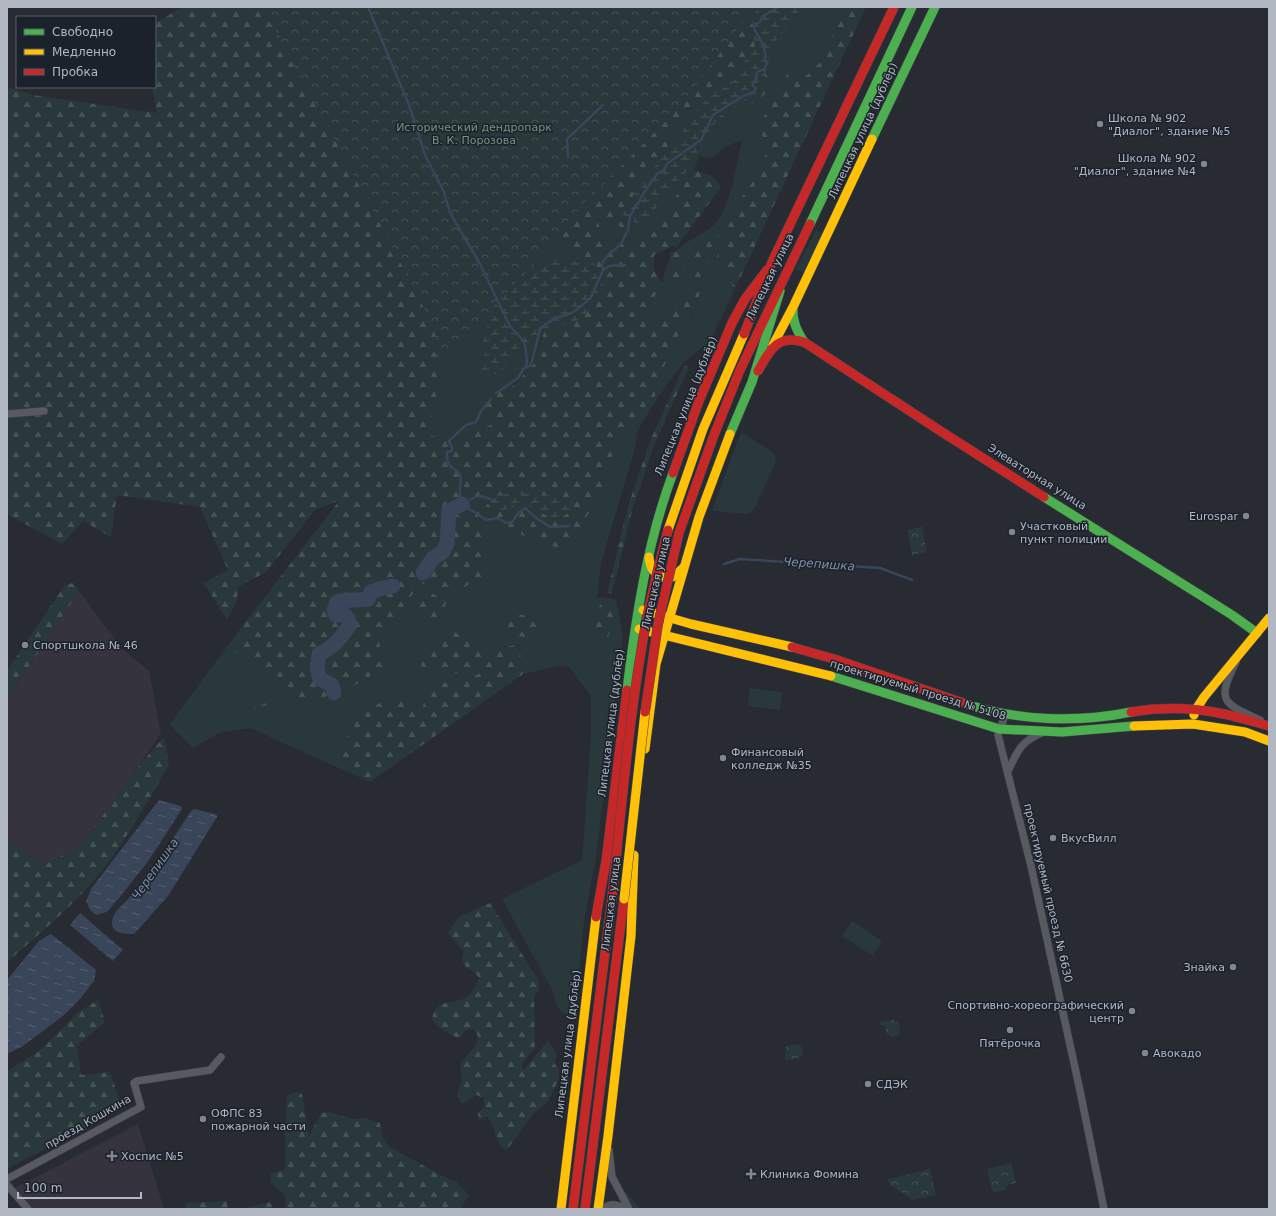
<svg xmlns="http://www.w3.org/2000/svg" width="1276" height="1216" font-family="'DejaVu Sans',sans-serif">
  <defs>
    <pattern id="forest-firs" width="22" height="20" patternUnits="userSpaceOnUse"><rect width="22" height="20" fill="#29383a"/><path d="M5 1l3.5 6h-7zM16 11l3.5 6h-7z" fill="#465355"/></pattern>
    <pattern id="wetland-marsh" width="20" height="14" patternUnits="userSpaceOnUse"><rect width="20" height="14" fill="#29383a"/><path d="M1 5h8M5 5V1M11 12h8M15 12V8" fill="none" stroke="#465355"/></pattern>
    <pattern id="park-crowns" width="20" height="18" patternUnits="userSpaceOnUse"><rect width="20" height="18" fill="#29383a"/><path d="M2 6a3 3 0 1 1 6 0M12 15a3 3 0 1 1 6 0" fill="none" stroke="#465355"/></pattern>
    <pattern id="water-ripples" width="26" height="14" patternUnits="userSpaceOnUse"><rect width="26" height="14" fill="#394559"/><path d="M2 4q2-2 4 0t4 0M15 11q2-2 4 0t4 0" fill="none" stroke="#535e6f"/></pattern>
  </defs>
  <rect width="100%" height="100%" fill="#282c32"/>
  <g fill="#35333d">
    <path d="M79,591L122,649L149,671L161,734L81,846L44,865L7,841V700Z"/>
    <path d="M138,1124L164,1209H34L15,1188Z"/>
  </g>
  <g fill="#29383a" fill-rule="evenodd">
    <path d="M802,7H846L820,62L757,129L768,142L771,155L748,201L731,219L721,249L734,291L710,342L685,361L658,397L638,430L634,452L601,563L597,597L616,599L623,637L596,857L584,922L574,1022L558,1008L552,990L502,899L582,860L591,735V696L569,667L559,666L523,674L519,644L499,649L480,673L464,682L437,683L427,690L422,710L350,734L343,762L370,782L250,728L219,733L193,748L169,725L240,629L235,652L379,641L392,625L402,608L421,583L455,593L486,515L524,536L601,492L620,432L654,401L655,387L682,325L670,330L660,316L653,318L644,311L664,283C663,276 664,272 667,265C680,236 705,240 720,217C731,200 737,161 742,140L725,147L712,158L699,156L694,170L648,237C627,236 621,243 605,254L597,215L628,229L630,216L655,176L677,126L688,107L701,108L716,128L731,115L756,101L761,41L774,21L799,11ZM698,297L692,315L683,322L671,313L673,308Z"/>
    <path d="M816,230L824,234L804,273L796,269Z"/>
    <path d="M552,234L583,269L545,329L534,364L505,393L490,389L493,424L452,441L428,435L438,387L435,330Z"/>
    <path d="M741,432L771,451L775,455L776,462L754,509L748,514L714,511L712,510Z"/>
    <path d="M750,688L782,692L780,710L748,706Z"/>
    <path d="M852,921L882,941L873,956L842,936Z"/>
    <path d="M620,1187H621L641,1209H635L625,1197Z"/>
  </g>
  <g fill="url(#forest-firs)" fill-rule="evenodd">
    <path d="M183,7H802L799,11L774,21L761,41L770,81L769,91L756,101L731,115L716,128L704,125L701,108L688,107L677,126L655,176L630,216L628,230L597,216L605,253C621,243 628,236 648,237L694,170L712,176L721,187L676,248L672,246L654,255C654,270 652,273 664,283L644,311L653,318L660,316L666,318L668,322L671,315L672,316L671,313L678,298L685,291L700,285L702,288C698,298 694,312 688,320L683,322L676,318L683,324L655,387V401L632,429L620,432L601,492L567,551L524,536L486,515V574L455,593L421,583L402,608L392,625L379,641L384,668L340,694L298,701L235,652L240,629L339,501L315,510L266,572L238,587L237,600L227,620L204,583L228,570L200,507L117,495L111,537L83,521L62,544L7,514V87L33,95L157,113L152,87H155V23ZM545,226L583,269L545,329L534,364L506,393L490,389L481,400L493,424L452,441L428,435L438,387L435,330Z"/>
    <path d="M846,7H866L734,291L721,249L731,218L748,201L771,155L768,142L757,129L788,73L806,76L820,62Z"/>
    <path d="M767,152L770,155L747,200L742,197Z"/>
    <path d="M713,232L721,239L717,245L719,249L718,264L695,260L692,246L707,240L708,237Z"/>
    <path d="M670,252H678L686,269V284L670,286Z"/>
    <path d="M690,268H707L705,274L693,281L688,280Z"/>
    <path d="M684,366L689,367L655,443L633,507L612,593H607L628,506L650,441Z"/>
    <path d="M73,583L79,591L7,700V671L65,585Z"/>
    <path d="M422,587L447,602L431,629L410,608Z"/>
    <path d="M603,602L612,608L614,623L607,639L595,635C594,623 593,611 603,602Z"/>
    <path d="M517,614L540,618V626L528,637L505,635L504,620Z"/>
    <path d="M455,632L485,646L484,657C476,664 463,678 451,672C445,669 440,666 433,664L429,672L422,671L420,654Z"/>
    <path d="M519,644L523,674L370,782L343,762L335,751L350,734V713L396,698L422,710L427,690L437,683L464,681L480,673L499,649Z"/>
    <path d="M164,737L169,765C144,807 121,851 88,887C63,914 35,938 7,962V841L44,865L81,846L136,769Z"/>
    <path d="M490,903L539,981V990L534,996L535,1048L522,1064L523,1071L548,1040L557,1055L554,1063L559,1069V1079L547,1103L534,1113L506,1151C495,1142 495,1126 487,1116L479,1121L478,1113L484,1107V1098L476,1095L462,1104C456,1095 457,1090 462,1082L460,1064L476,1045L478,1036L473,1028L465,1031L459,1038C448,1034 438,1029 432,1019C437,998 450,1005 465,998C472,995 477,984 479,977L466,967L462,960L464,952L448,933L459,917Z"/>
    <path d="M98,1000L105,1022L77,1046L81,1075L110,1072L122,1108L7,1169V1073L9,1070L42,1049L77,1013Z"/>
    <path d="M295,1092L302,1094L309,1137L321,1113L329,1112L353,1119L365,1118L380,1123L383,1138L390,1147L444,1177L457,1182L469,1195L460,1209H286L285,1195L271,1183L270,1173L285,1170L286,1162L285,1133L287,1096Z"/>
    <path d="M227,1201L228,1209H184L187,1203Z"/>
    <path d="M270,1202L273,1209H241Z"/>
  </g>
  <g fill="url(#wetland-marsh)">
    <path d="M759,7H802L772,47L770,56V66L757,93L718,118L684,175L650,215L642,226L621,214L635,193L657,163L678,139L690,119L711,94L722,89L736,79L742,64L755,49L752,16Z"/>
    <path d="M544,259L593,262L607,278L583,318L545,331L540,340L523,351L510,353L501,375L481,371L485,353L483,340L491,315L478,281L493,267L528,277Z"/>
    <path d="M512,493L559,496L574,503L573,509L560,519L536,512L528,503L516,505L497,513L485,501L496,496Z"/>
    <path d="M256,699L267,704L268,710L259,711L249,706V702Z"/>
  </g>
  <g fill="url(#park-crowns)">
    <path d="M263,7H754L692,91L669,118L565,223L544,252L538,255L532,268L527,271L437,367L435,330L396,254Z"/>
    <path d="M922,527L927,552L912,555L907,530Z"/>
    <path d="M893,1020L898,1022L900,1029L899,1035L892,1037L886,1033V1029L884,1026L879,1024L882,1021Z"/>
    <path d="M796,1044L801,1046L803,1053L800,1058L785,1061L786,1046Z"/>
    <path d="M1011,1163L1016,1183L1008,1185L1005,1190L993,1193L987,1169Z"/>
    <path d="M930,1169L936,1195L913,1200L889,1184L888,1179Z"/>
  </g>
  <g fill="url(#water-ripples)">
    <path d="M329,683L332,685L334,693L327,695L325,688Z"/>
    <path d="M159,800L181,806L182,809L149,860L119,898L107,912L96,915L90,910L86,901L91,889Z"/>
    <path d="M194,809L215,814L217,815V817L168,896L134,934C126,934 112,934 112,923C111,914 123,905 129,898C153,872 171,841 191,811Z"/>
    <path d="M80,913L123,950L113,961L70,925Z"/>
    <path d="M51,934L55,937L96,970L94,981L79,1000L63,1016L23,1046L7,1054V980L39,941Z"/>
  </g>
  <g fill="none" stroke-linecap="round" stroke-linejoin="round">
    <g stroke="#394559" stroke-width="2.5">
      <path d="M368,7L409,105L425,155L444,192L450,213L479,262L510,326L522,339L525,345L527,361L526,366"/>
      <path d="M568,157L567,139L603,105"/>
      <path d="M603,270L609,266L625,265"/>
      <path d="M496,393L518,378L524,368L531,365L540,329L553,319L572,313L590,299L603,270L602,263L608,255L621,244L628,230L630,216L647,188L658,173L663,171L668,163L701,140L713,115L743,96L754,92L756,88L753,86V82L756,80V75L758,71L764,70L767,63L765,59C767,48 759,38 754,29L756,24L760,22L763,16L779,7"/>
      <path d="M491,399L481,411L476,422L466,425L449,441L452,448V451L447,452C446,472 458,466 461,478C461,481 460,485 460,488C459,493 461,499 462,504L486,520L498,518L506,523L512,522L519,512L526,508C532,517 541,521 550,527L569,526"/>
      <path d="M465,506C473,493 483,495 494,501"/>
      <path d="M724,564L740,559L880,568L912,580"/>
    </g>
    <g stroke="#394559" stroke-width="15">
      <path d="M423,573L433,558L443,552L447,543L449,511L462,504"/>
      <path d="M334,693L332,685L320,679L317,668L319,654C335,647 340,638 350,625L348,619L345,615H336L334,610L337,602C348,599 356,601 368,599L371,592L379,589L393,586"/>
    </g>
    <defs>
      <g id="street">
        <path d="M7,414L44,411"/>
        <path d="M1236,662C1216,702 1223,703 1260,720"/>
        <path d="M1005,715L998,735L1031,866L1079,1086L1104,1209"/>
        <path d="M1008,771C1018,750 1021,741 1044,732"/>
        <path d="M609,1150L612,1177L629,1209"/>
        <path d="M7,1179L141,1107L134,1083L137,1081L210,1070L221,1057"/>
        <path d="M7,1185L28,1209"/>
        <path d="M602,1209C612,1202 617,1205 628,1209"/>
      </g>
      <g id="fast">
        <path d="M872,139L935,7"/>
        <path d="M810,224L912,7"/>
        <path d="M793,308C792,321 797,331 804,342"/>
        <path d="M730,434L752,382L780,291"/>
        <path d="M1044,497L1232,615L1257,633"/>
        <path d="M831,676L999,729L1062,732L1134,726"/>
        <path d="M627,690C636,616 647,543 673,473"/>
        <path d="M966,704C1019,721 1077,723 1131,712"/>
      </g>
      <g id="slow">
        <path d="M773,345L794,305L872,139"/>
        <path d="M668,530L703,429L744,334"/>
        <path d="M649,557C650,567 653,573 662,577H673L683,568"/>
        <path d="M643,610L691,624L792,647"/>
        <path d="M639,629L831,676"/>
        <path d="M1194,715L1195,711L1204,697L1269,618"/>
        <path d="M1134,726L1193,724L1245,732L1269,741"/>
        <path d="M645,749L656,664L699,517L730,434"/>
        <path d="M561,1209L596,917"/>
        <path d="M598,1209L608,1136L631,936L634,855"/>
      </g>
      <g id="jam">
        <path d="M744,334L772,262L894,7"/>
        <path d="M758,371C770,350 777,334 804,342L942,432L1044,497"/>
        <path d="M673,473L699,401L732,323L745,299L767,270"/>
        <path d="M679,533L714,435L740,370L810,224"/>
        <path d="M792,647L834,659L966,704"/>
        <path d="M1131,712C1161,707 1195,708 1224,714C1239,717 1254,722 1269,726"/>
        <path d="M596,917L606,861L627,690"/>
        <path d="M573,1209L612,897"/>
        <path d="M585,1209L624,899"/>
      </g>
    </defs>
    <use href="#street" stroke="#45484d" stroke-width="8"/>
    <use href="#fast" stroke="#45484d" stroke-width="10"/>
    <use href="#slow" stroke="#45484d" stroke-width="10"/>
    <use href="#jam" stroke="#45484d" stroke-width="10"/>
    <use href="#street" stroke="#575a60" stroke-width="7"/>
    <use href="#fast" stroke="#4caf50" stroke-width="9"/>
    <use href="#slow" stroke="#ffc107" stroke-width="9"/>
    <use href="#jam" stroke="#c62828" stroke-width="9"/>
    <defs>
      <path id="slow-bridge" d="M624,899L645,712"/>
      <g id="jam-bridge">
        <path d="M645,712L658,624L679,533"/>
        <path d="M612,897C621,813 628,729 642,646C648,607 658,568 668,530"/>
      </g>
    </defs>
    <use href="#slow-bridge" stroke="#45484f" stroke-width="10" stroke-linecap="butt"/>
    <use href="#jam-bridge" stroke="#45484f" stroke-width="10" stroke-linecap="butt"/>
    <use href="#slow-bridge" stroke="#ffc107" stroke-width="9"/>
    <use href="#jam-bridge" stroke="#c62828" stroke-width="9"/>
  </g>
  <g fill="#818690" stroke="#1c222b" stroke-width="1.5">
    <circle cx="1100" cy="124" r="4"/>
    <circle cx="1204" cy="164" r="4"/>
    <circle cx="1246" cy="516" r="4"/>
    <circle cx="1012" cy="532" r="4"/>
    <circle cx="25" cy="645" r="4"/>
    <circle cx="723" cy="758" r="4"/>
    <circle cx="1053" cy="838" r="4"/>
    <circle cx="1233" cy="967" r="4"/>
    <circle cx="1132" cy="1011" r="4"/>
    <circle cx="1010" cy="1030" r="4"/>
    <circle cx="1145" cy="1053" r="4"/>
    <circle cx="868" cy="1084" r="4"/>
    <circle cx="203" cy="1119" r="4"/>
    <path d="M110 1150h4v4h4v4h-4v4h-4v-4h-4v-4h4z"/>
    <path d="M749 1168h4v4h4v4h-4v4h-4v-4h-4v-4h4z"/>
  </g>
  <g text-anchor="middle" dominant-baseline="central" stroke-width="3" stroke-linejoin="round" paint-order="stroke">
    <g font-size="11" fill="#b1b7c3" stroke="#1c222b" text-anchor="start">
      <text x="1108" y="118">Школа № 902<tspan x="1108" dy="13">"Диалог", здание №5</tspan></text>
      <text x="1196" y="158" text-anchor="end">Школа № 902<tspan x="1196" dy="13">"Диалог", здание №4</tspan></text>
      <text x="1238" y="516" text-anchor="end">Eurospar</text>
      <text x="1020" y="526">Участковый<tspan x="1020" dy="13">пункт полиции</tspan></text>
      <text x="33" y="645">Спортшкола № 46</text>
      <text x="731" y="752">Финансовый<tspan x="731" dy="13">колледж №35</tspan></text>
      <text x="1061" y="838">ВкусВилл</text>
      <text x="1225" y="967" text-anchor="end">Знайка</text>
      <text x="1124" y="1005" text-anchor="end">Спортивно-хореографический<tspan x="1124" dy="13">центр</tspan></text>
      <text x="1010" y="1043" text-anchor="middle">Пятёрочка</text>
      <text x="1153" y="1053">Авокадо</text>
      <text x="876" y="1084">СДЭК</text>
      <text x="211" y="1113">ОФПС 83<tspan x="211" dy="13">пожарной части</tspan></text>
      <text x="121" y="1156">Хоспис №5</text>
      <text x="760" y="1174">Клиника Фомина</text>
    </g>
    <g font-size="11" fill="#73967d" stroke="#1c222b">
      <text x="474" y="127">Исторический дендропарк<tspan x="474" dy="13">В. К. Порозова</tspan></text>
    </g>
    <g font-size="11" fill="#b1b7c3" stroke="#1c222b">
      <text transform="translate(863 131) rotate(-65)">Липецкая улица (дублёр)</text>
      <text transform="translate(770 277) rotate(-64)">Липецкая улица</text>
      <text transform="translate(686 406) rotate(-68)">Липецкая улица (дублёр)</text>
      <text transform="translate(1037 477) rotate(32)">Элеваторная улица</text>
      <text transform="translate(656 583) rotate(-77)">Липецкая улица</text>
      <text transform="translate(918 690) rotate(17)">проектируемый проезд № 5108</text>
      <text transform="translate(611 723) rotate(-83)">Липецкая улица (дублёр)</text>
      <text transform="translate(1048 893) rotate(77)">проектируемый проезд № 6630</text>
      <text transform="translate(611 904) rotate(-83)">Липецкая улица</text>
      <text transform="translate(568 1044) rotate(-83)">Липецкая улица (дублёр)</text>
      <text transform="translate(88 1122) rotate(-30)">проезд Кошкина</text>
    </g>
    <g font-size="12" font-style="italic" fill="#7d8ea7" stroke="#1c222b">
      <text transform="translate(819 564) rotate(4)">Черепишка</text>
      <text transform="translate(155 869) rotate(-55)">Черепишка</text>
    </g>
  </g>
  <rect width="1276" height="1216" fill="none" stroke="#b1b7c3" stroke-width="16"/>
  <rect x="16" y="16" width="140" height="72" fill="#1c222b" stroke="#585e68"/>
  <rect x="24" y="29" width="20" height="6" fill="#4caf50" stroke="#585e68"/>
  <text x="52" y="36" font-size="12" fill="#b1b7c3">Свободно</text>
  <rect x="24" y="49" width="20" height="6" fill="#ffc107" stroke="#585e68"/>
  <text x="52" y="56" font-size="12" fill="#b1b7c3">Медленно</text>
  <rect x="24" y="69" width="20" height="6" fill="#c62828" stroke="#585e68"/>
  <text x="52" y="76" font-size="12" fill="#b1b7c3">Пробка</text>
  <path d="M18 1192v6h123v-6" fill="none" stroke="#b1b7c3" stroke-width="2"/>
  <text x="24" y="1192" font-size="12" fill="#b1b7c3" stroke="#1c222b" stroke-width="3" paint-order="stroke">100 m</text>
</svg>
